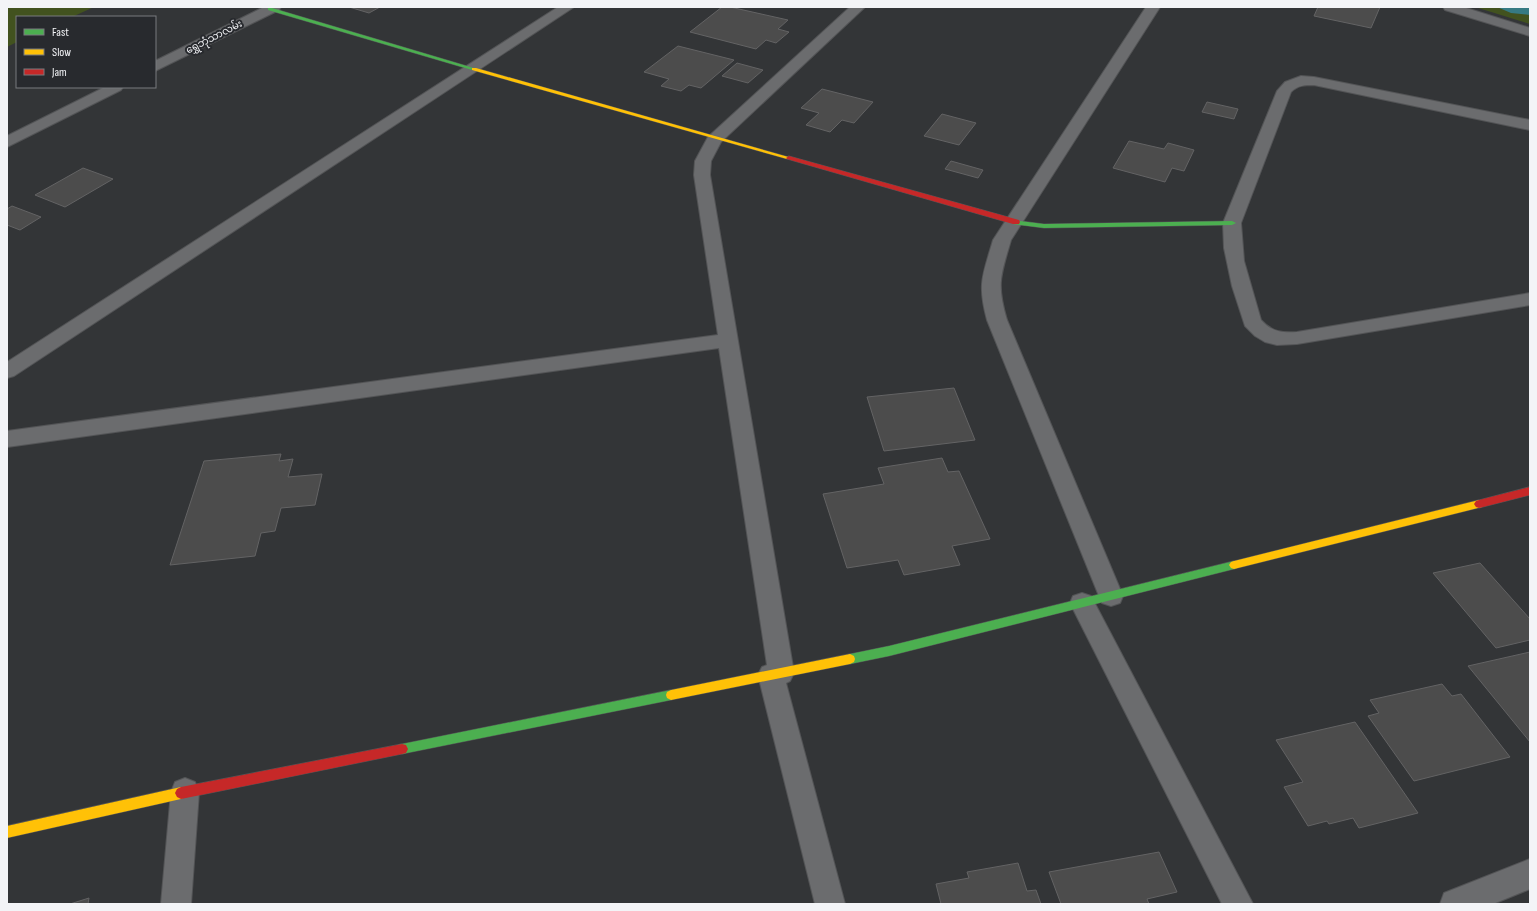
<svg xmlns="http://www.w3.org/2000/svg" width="1537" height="911" font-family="'Sofia Sans Condensed','Noto Sans Myanmar',sans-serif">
  <rect width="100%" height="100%" fill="#333537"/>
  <g fill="#42521f">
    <path d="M7,7H94L72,17H17V42L7,47Z"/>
    <path d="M1475,7H1530V24Z"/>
  </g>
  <path fill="#367a83" d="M1497,7H1530V15L1511,13Z"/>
  <g fill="#4c4c4c" stroke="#636364">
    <path d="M349,7H380L369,13Z"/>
    <path d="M722,7H730L788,20L778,29L789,32L776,43L766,40L756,49L690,32Z"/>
    <path d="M1318,7H1380L1371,28L1314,16Z"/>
    <path d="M678,46L734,60L701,88L689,85L681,91L661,86L669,79L644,72Z"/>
    <path d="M737,63L763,70L748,83L722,76Z"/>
    <path d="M822,89L873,102L854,123L842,120L830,132L806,125L819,113L801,108Z"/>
    <path d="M1207,102L1238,109L1234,119L1202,112Z"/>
    <path d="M942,114L976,123L959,145L924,136Z"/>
    <path d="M1129,141L1164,149L1168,143L1194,150L1184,171L1172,168L1165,182L1113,168Z"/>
    <path d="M951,161L983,170L978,178L945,169Z"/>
    <path d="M83,168L113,179L65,207L35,195Z"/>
    <path d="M12,206L41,217L20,230L7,225V209Z"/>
    <path d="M954,388L975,440L884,451L867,397Z"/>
    <path d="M281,454L279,461L293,459L288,477L322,474L315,505L281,508L275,531L261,533L255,556L170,565L204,461Z"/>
    <path d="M942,458L948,472L959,471L990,539L952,546L960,565L904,575L898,560L847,568L823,494L884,484L878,468Z"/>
    <path d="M1480,563L1530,619V640L1496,648L1433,573Z"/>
    <path d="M1530,652V742L1468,666Z"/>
    <path d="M1442,684L1452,696L1461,694L1510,757L1414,781L1368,716L1379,713L1370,700Z"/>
    <path d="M1355,722L1418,813L1359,828L1353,818L1329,824L1327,821L1308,826L1284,787L1303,782L1276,740Z"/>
    <path d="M1159,852L1177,892L1147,899L1149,904H1061L1049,872Z"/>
    <path d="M1018,863L1027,891L1036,890L1041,904H941L936,884L969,878L967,872Z"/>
    <path d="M89,898L88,904H70Z"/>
  </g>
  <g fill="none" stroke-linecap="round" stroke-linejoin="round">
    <defs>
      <g id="street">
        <path d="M264,7H281L279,10L155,71V61Z"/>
        <path d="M558,7H574L14,376L7,378V362Z"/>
        <path d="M850,7H865L721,142L711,161L710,175L794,673L790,681L786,683L845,904H815L758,675L762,667L767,665L719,348L7,447V431L718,335L694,175L695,161L708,137Z"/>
        <path d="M1146,7H1160L1011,240C1001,275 996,283 1007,320L1123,596L1120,603L1111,606L1102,603L1099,596L987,320C977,283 983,275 993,240Z"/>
        <path d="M1443,7H1463L1530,28V36L1445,10Z"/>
        <path d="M1301,76L1314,77L1530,120V130L1314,85C1305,85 1298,85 1291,92L1241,223L1244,261L1261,320C1272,332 1282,333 1297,332L1530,293V305L1297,344L1277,345L1265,342L1255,336L1245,326L1232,286L1224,248L1223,223L1277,91L1285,82Z"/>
        <path d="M105,87H123L121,90L7,147V136Z"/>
        <path d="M1082,593L1091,596L1253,904H1222L1070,603L1073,596Z"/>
        <path d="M185,778L195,782L199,792L191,904H161L171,792L175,782Z"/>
        <path d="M1530,859V889L1493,904H1440L1444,893Z"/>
      </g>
      <g id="fast">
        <path d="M268,8H272L477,69L472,70L268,10Z"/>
        <path d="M1013,220L1044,224L1232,221L1236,223L1232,225L1044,228L1013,224Z"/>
        <path d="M1234,561L1237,562L1239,565L1237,568L1234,569L889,656L850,664L846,662L845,659L846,656L850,654L889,646Z"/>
        <path d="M671,690L675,692L676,695L675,698L671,700L402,754L398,753L396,749L398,745L402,744Z"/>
      </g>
      <g id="slow">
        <path d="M472,68H476L792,158L787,159L472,70Z"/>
        <path d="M1479,500L1482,501L1484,504L1482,507L1234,569L1231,568L1229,565L1231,562L1234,561Z"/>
        <path d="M850,654L854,656L855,659L854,662L850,664L671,700L667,698L666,695L667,692L671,690Z"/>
        <path d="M181,787L185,789L187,793L185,797L181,799L7,838V826Z"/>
      </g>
      <g id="jam">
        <path d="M789,156L1019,220L1020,222L1019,224H1013L787,159L786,158Z"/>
        <path d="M1530,487V495L1479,508L1476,507L1474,504L1476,501L1479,500Z"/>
        <path d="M402,744L406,745L408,749L406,753L402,754L181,799L177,797L175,793L177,789L181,787Z"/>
      </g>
    </defs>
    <use href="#street" stroke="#535456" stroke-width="2"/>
    <use href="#fast" stroke="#535456" stroke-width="1"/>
    <use href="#slow" stroke="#535456" stroke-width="1"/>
    <use href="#jam" stroke="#535456" stroke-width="1"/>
    <use href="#street" fill="#6b6c6e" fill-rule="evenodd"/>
    <use href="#fast" fill="#4caf50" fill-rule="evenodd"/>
    <use href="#slow" fill="#ffc107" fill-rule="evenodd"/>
    <use href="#jam" fill="#c62828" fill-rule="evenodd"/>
  </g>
  <g text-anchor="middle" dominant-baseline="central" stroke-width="4" stroke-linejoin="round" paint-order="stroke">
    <g font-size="10" fill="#f3f4f7" stroke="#282a2e">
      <text transform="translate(214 37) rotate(-27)">ရွှေဘုံသာလမ်း</text>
    </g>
  </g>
  <rect width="1537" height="911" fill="none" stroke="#f3f4f7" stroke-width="16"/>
  <rect x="16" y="16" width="140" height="72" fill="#282a2e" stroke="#797b7e"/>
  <rect x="24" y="29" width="20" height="6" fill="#4caf50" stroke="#797b7e"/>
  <text x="52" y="36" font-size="12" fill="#f3f4f7">Fast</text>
  <rect x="24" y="49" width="20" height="6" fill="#ffc107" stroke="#797b7e"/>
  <text x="52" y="56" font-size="12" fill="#f3f4f7">Slow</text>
  <rect x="24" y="69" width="20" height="6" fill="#c62828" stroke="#797b7e"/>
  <text x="52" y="76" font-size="12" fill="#f3f4f7">Jam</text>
</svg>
